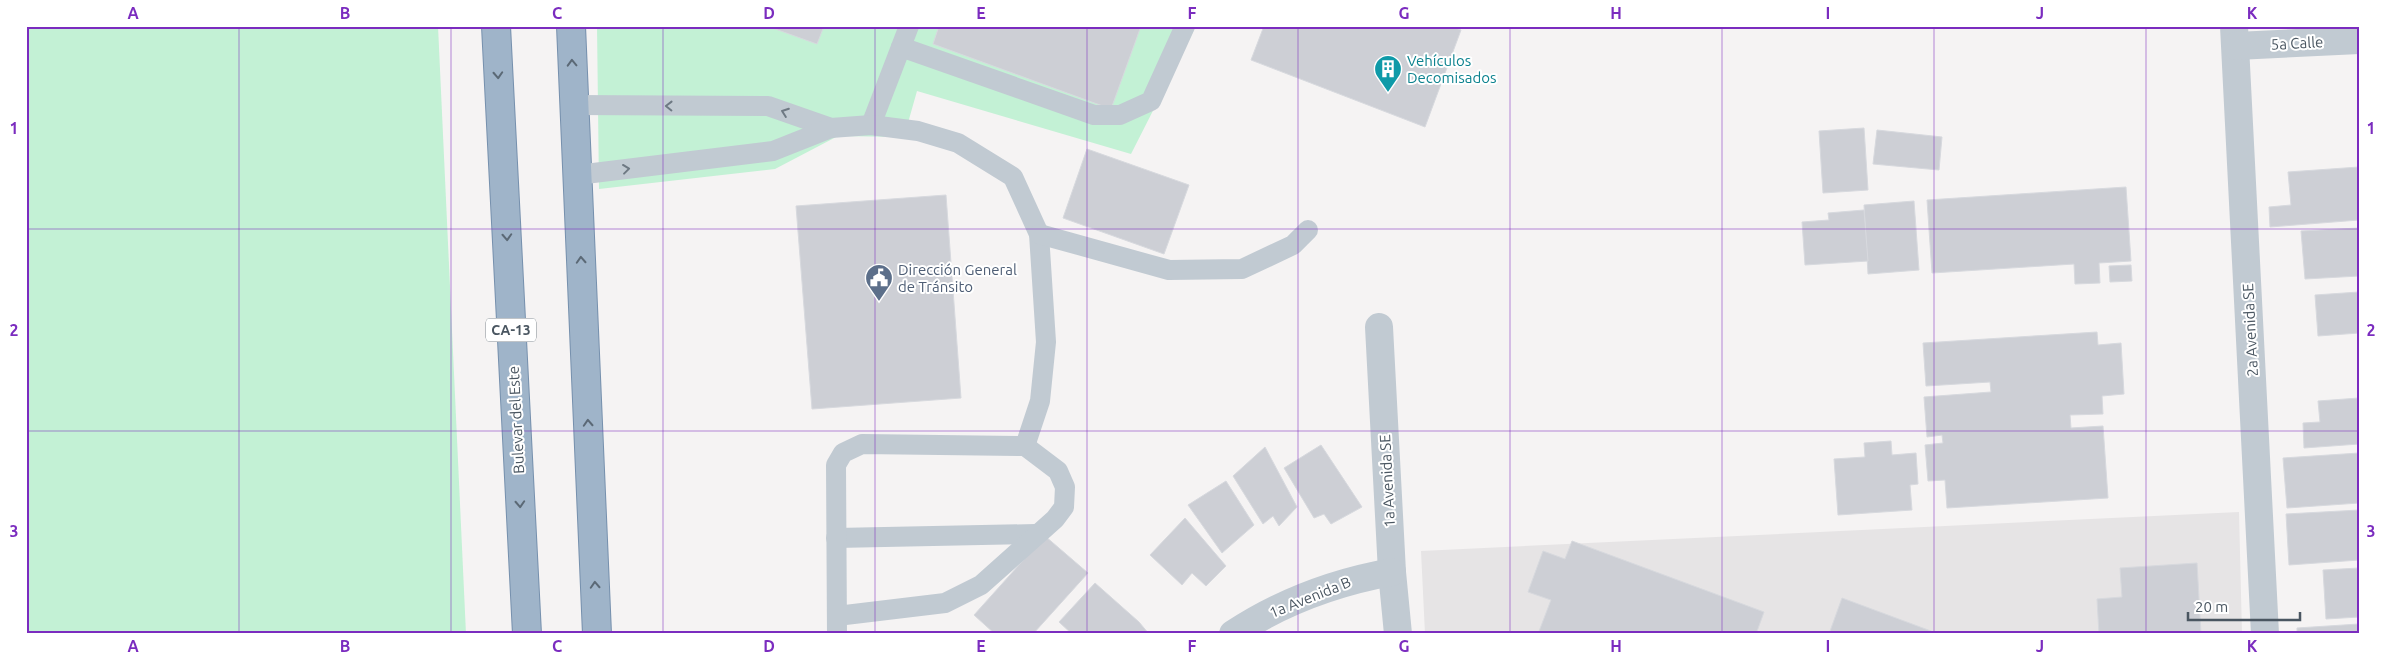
<svg xmlns="http://www.w3.org/2000/svg" width="2385" height="660" font-family="Ubuntu,sans-serif">
  <rect width="100%" height="100%" fill="#f5f3f3"/>
  <path fill="#e6e4e5" d="M2239,512L2242,634H1425L1421,551Z"/>
  <g fill="#c3f1d5">
    <path d="M26,26H438L466,634H26Z"/>
    <path d="M597,26H1196L1131,154L917,91L904,137L838,136L775,169L599,189Z"/>
  </g>
  <g fill="#cdcfd5" stroke="#d7d9de">
    <path d="M767,26H824L817,44Z"/>
    <path d="M939,26H1141L1111,109L933,44Z"/>
    <path d="M1264,26H1450L1461,30L1425,127L1251,60Z"/>
    <path d="M1864,128L1868,190L1823,193L1819,131Z"/>
    <path d="M1877,130L1942,137L1939,170L1873,164Z"/>
    <path d="M1087,149L1189,185L1164,254L1063,218Z"/>
    <path d="M2359,167V220L2270,227L2269,207L2291,205L2288,172Z"/>
    <path d="M2126,187L2131,261L2099,263L2100,283L2075,284L2074,264L1932,273L1927,200Z"/>
    <path d="M946,195L961,398L812,409L796,206Z"/>
    <path d="M1914,201L1919,270L1868,274L1864,205Z"/>
    <path d="M1864,210L1868,261L1805,265L1802,222L1829,220L1828,213Z"/>
    <path d="M2359,228V276L2305,279L2301,231Z"/>
    <path d="M2131,265L2132,281L2110,282L2109,266Z"/>
    <path d="M2359,292V333L2318,336L2315,295Z"/>
    <path d="M2097,332L2098,345L2121,343L2124,394L2102,396L2103,414L2070,415L2071,428L2103,426L2108,498L1947,508L1945,480L1928,481L1925,445L1943,443L1942,435L1927,437L1924,397L1991,392L1990,382L1926,386L1923,343Z"/>
    <path d="M2359,398V444L2304,448L2303,423L2320,422L2318,401Z"/>
    <path d="M1891,441L1892,455L1916,453L1918,484L1910,485L1912,510L1838,515L1834,459L1865,457L1864,443Z"/>
    <path d="M1321,445L1362,507L1331,524L1324,514L1314,518L1284,468Z"/>
    <path d="M1265,447L1297,507L1279,526L1273,516L1263,524L1233,476Z"/>
    <path d="M2359,453V503L2287,508L2283,458Z"/>
    <path d="M1226,481L1254,525L1222,553L1188,505Z"/>
    <path d="M2359,510V560L2289,565L2286,514Z"/>
    <path d="M1185,518L1226,566L1206,586L1192,573L1182,585L1150,555Z"/>
    <path d="M1045,536L1088,573L1033,634H995L974,615Z"/>
    <path d="M1572,541L1764,612L1756,634H1538L1551,600L1528,592L1543,551L1565,559Z"/>
    <path d="M2197,563L2201,634H2099L2097,599L2122,597L2120,568Z"/>
    <path d="M2359,568V617L2326,619L2323,570Z"/>
    <path d="M1095,583L1139,622L1149,634H1072L1059,622Z"/>
    <path d="M1842,598L1939,634H1829Z"/>
    <path d="M2359,624V634H2297V628Z"/>
  </g>
  <g fill="none" stroke-linecap="round" stroke-linejoin="round">
    <defs>
      <g id="trunk">
        <path d="M496,26L527,634"/>
        <path d="M571,26L597,634"/>
      </g>
    </defs>
    <use href="#trunk" stroke="#7690ad" stroke-width="30"/>
    <g stroke="#c1cad2" stroke-width="20">
      <path d="M901,47L1094,115H1120L1151,101L1185,26"/>
      <path d="M574,105L768,106L831,128"/>
      <path d="M871,125L909,26"/>
      <path d="M577,175L773,151L831,128L871,125L918,131L958,143L1013,177L1039,234L1046,342L1040,401L1025,446"/>
      <path d="M1039,234L1169,270L1242,269L1293,245L1308,230"/>
      <path d="M836,538L1036,534"/>
      <path d="M837,616L945,603L981,585L1055,519L1064,507L1065,487L1058,471L1025,446L862,444L843,453L836,465L837,634"/>
    </g>
    <g stroke="#c1cad2" stroke-width="28">
      <path d="M2234,26L2265,634"/>
      <path d="M2236,46L2359,40"/>
      <path d="M1379,327L1392,572L1398,634"/>
      <path d="M1233,634C1280,603 1336,582 1392,572"/>
    </g>
    <use href="#trunk" stroke="#9fb4c9" stroke-width="28"/>
  </g>
  <defs><path id="oneway-chevron" d="M-2-3.5L2.5 0L-2 3.5" fill="none" stroke-width="1.6" stroke-linecap="round" stroke-linejoin="round" transform="scale(1.25)"/></defs>
  <g stroke="#5b6976">
    <use href="#oneway-chevron" transform="translate(572 63) rotate(-92)"/>
    <use href="#oneway-chevron" transform="translate(498 75) rotate(87)"/>
    <use href="#oneway-chevron" transform="translate(507 237) rotate(87)"/>
    <use href="#oneway-chevron" transform="translate(581 260) rotate(-93)"/>
    <use href="#oneway-chevron" transform="translate(588 423) rotate(-93)"/>
    <use href="#oneway-chevron" transform="translate(520 504) rotate(87)"/>
    <use href="#oneway-chevron" transform="translate(595 585) rotate(-93)"/>
  </g>
  <g stroke="#6e7983">
    <use href="#oneway-chevron" transform="translate(669 106) rotate(-179)"/>
    <use href="#oneway-chevron" transform="translate(785 112) rotate(-160)"/>
    <use href="#oneway-chevron" transform="translate(626 169) rotate(-7)"/>
  </g>
  <path fill="none" stroke="#7b2cbf" stroke-width="1" stroke-opacity="0.55" d="M239,26V634M451,26V634M663,26V634M875,26V634M1087,26V634M1298,26V634M1510,26V634M1722,26V634M1934,26V634M2146,26V634M26,229H2359M26,431H2359"/>
  <defs>
    <symbol id="building-pin" viewBox="-11 -11 22 30"><path d="M0 17L-7.5 6A9.5 9.5 0 1 1 7.5 6Z" fill="#0f9aa8" stroke="#fff"/><path d="M-4-6H4V6H1V3H-1V6H-4ZM-2.5-4.3h1.7v1.8h-1.7ZM.8-4.3h1.7v1.8H.8ZM-2.5-1h1.7V.8h-1.7ZM.8-1h1.7V.8H.8Z" fill="#fff"/></symbol>
    <symbol id="civic-pin" viewBox="-11 -11 22 30"><path d="M0 17L-7.5 6A9.5 9.5 0 1 1 7.5 6Z" fill="#5c6f8a" stroke="#fff"/><path d="M-.6-6.5H3V-4.5H.6V-3L4-1V1h2V6H-6V1h2V-1L-.6-3ZM-1.2 2.5V6h2.4V2.5Z" fill="#fff"/></symbol>
  </defs>
  <g fill-rule="evenodd">
    <use href="#building-pin" x="1372" y="53" width="32" height="43"/>
    <use href="#civic-pin" x="863" y="262" width="32" height="43"/>
  </g>
  <g text-anchor="middle" dominant-baseline="central" stroke-width="4" stroke-linejoin="round" paint-order="stroke">
    <rect fill="#fff" stroke="#808990" stroke-width="1" x="486" y="318.5" width="50" height="23" rx="4"/>
    <g font-size="14" font-weight="bold" fill="#4a5661">
      <text x="511" y="330">CA-13</text>
    </g>
    <g font-size="15" fill="#4a5661" stroke="#fff">
      <text transform="translate(2297 43) rotate(-3)">5a Calle</text>
      <text transform="translate(2250 330) rotate(-93)">2a Avenida SE</text>
      <text transform="translate(516 420) rotate(-93)">Bulevar del Este</text>
      <text transform="translate(1387 481) rotate(-93)">1a Avenida SE</text>
      <text transform="translate(1310 597) rotate(-22)">1a Avenida B</text>
    </g>
    <g font-size="15" fill="#0d838f" stroke="#fff" text-anchor="start">
      <text x="1407" y="60">Vehículos<tspan x="1407" dy="17">Decomisados</tspan></text>
    </g>
    <g font-size="15" fill="#4e5e75" stroke="#fff" text-anchor="start">
      <text x="898" y="269">Dirección General<tspan x="898" dy="17">de Tránsito</tspan></text>
    </g>
  </g>
  <rect width="2385" height="660" fill="none" stroke="#ffffff" stroke-width="55"/>
  <path d="M2188 612v8h112v-8" fill="none" stroke="#4a5661" stroke-width="2.5"/>
  <text x="2195" y="612" font-size="15" fill="#4a5661" stroke="#ffffff" stroke-width="4" paint-order="stroke">20 m</text>
  <rect x="28" y="28" width="2330" height="604" fill="none" stroke="#7b2cbf" stroke-width="2"/>
  <g font-size="16" text-anchor="middle" font-weight="bold" fill="#7b2cbf">
    <text x="133" y="19">A</text>
    <text x="345" y="19">B</text>
    <text x="557" y="19">C</text>
    <text x="769" y="19">D</text>
    <text x="981" y="19">E</text>
    <text x="1192" y="19">F</text>
    <text x="1404" y="19">G</text>
    <text x="1616" y="19">H</text>
    <text x="1828" y="19">I</text>
    <text x="2040" y="19">J</text>
    <text x="2252" y="19">K</text>
    <text x="14" y="134">1</text>
    <text x="2371" y="134">1</text>
    <text x="14" y="336">2</text>
    <text x="2371" y="336">2</text>
    <text x="14" y="537">3</text>
    <text x="2371" y="537">3</text>
    <text x="133" y="652">A</text>
    <text x="345" y="652">B</text>
    <text x="557" y="652">C</text>
    <text x="769" y="652">D</text>
    <text x="981" y="652">E</text>
    <text x="1192" y="652">F</text>
    <text x="1404" y="652">G</text>
    <text x="1616" y="652">H</text>
    <text x="1828" y="652">I</text>
    <text x="2040" y="652">J</text>
    <text x="2252" y="652">K</text>
  </g>
</svg>
